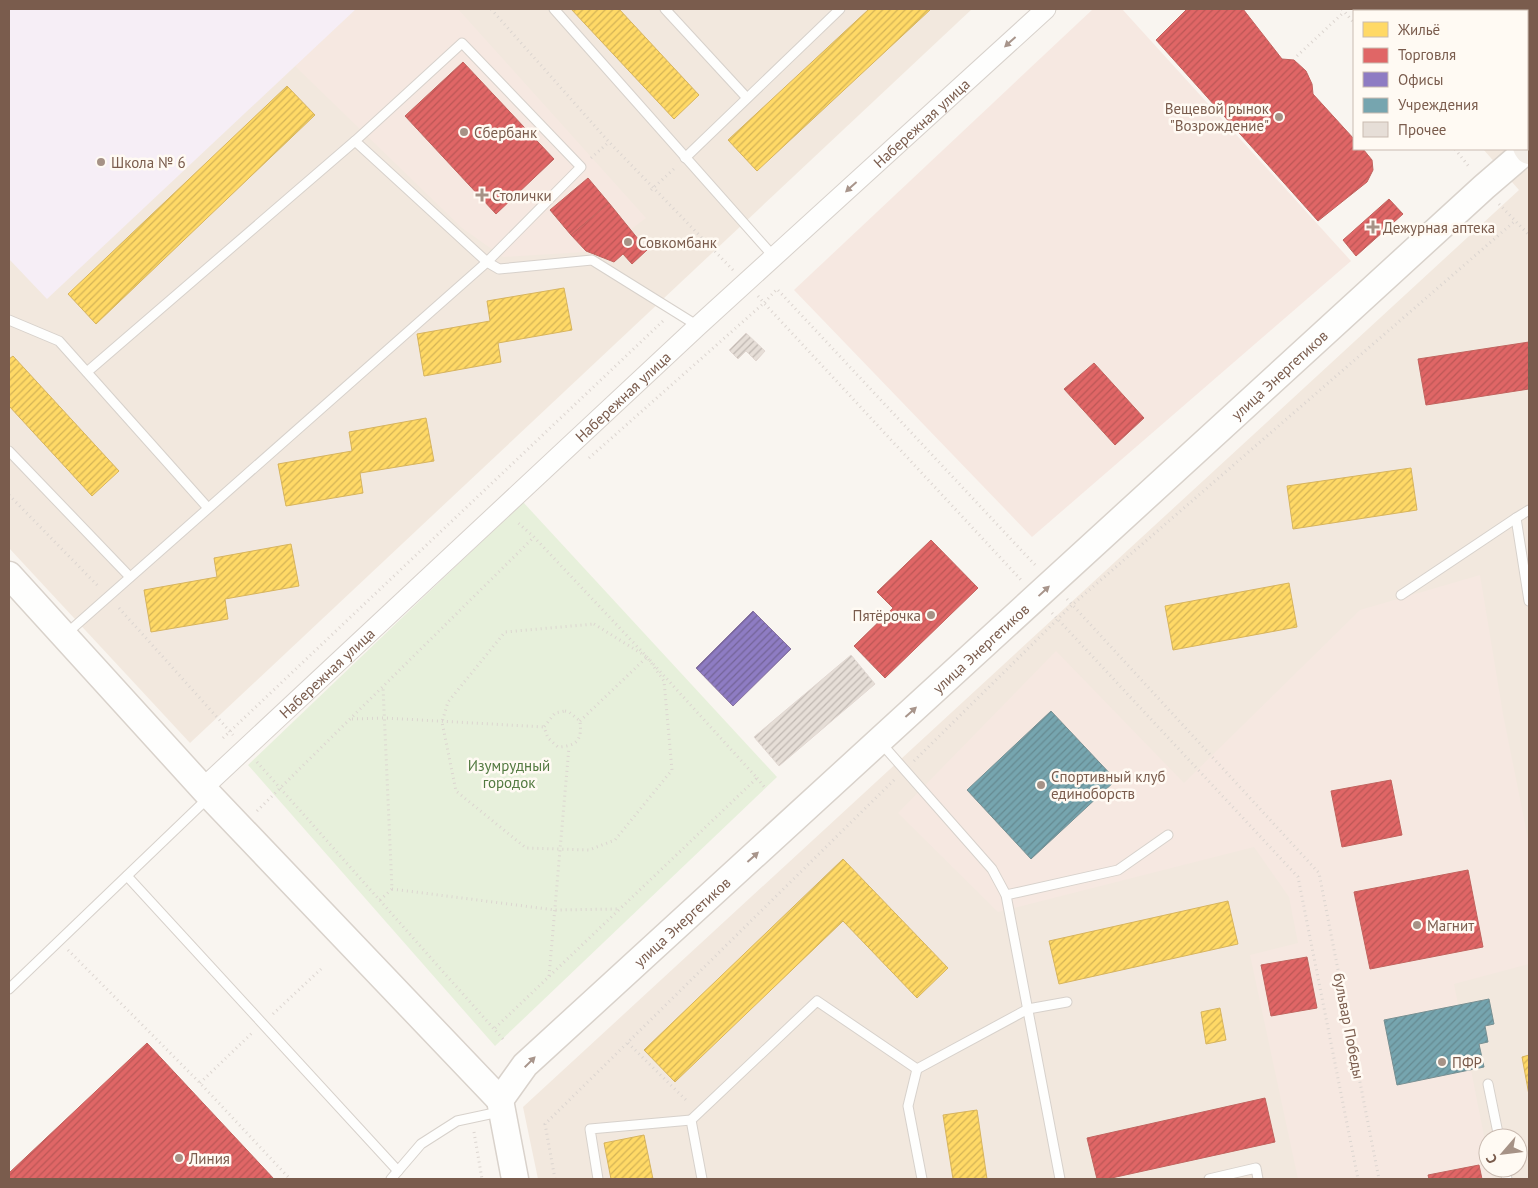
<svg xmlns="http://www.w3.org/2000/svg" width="1538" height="1188" font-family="'PT Sans',sans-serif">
  <defs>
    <pattern id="homes-hatch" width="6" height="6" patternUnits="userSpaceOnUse" patternTransform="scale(1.25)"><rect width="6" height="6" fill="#ffd966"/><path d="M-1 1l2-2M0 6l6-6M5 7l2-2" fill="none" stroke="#d3b356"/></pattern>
    <pattern id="shops-hatch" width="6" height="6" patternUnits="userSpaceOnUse" patternTransform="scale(1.25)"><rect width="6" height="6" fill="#e06666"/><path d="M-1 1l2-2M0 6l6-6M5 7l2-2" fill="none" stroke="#bb5756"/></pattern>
    <pattern id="offices-hatch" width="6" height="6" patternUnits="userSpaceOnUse" patternTransform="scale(1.25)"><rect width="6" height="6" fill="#8e7cc3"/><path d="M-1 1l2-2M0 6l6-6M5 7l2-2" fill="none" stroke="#746498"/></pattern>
    <pattern id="public-hatch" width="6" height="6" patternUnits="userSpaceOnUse" patternTransform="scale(1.25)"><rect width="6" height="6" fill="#76a5af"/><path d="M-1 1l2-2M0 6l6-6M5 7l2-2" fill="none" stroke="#668a91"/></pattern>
    <pattern id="building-hatch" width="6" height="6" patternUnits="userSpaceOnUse" patternTransform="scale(1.25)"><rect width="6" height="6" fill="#e6ded7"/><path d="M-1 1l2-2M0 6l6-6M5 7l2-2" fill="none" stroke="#bfb7b1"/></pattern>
  </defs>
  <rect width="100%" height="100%" fill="#f9f5f0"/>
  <g fill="#f2e8de" fill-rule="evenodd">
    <path d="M9,9H972L190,743L9,548Z"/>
    <path d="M1358,9H1529V1179H538L523,1107L1519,190L1483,149H1527V11H1360ZM1488,1138H1518V1168H1488Z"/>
  </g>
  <g fill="#f6e8e1">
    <path d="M356,9H458L646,218L602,251L503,257L462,228L295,66Z"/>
    <path d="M1093,9H1122L1351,261L1032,537L794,290Z"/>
    <path d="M1480,575L1503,714L1529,844V964L1454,984L1488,1156V1168H1490L1493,1179H1298L1250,955L1298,943L1289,897L1254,847L998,912L898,813L1056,651L1184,783L1360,610Z"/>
  </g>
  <path fill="#f6eef6" d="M9,9H356L47,299L9,259Z"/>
  <path fill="#e7f0db" d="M523,502L777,777L495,1046L248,765Z"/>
  <g fill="url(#homes-hatch)" stroke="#d7b45e">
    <path d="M571,9H619L699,95L674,119Z"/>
    <path d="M869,9H931L757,171L728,140Z"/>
    <path d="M287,86L315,115L96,324L68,294Z"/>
    <path d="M564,288L572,330L498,343L501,362L424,376L417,334L490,321L487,301Z"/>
    <path d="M13,356L119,471L92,496L9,406V359Z"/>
    <path d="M426,418L434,461L360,473L363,493L286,506L278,464L352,451L349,432Z"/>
    <path d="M1411,468L1417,510L1293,529L1287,486Z"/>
    <path d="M291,544L299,586L225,599L228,619L151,632L144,590L217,577L214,558Z"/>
    <path d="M1289,583L1297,627L1173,650L1165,606Z"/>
    <path d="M843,859L948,968L917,998L843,921L675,1082L644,1050Z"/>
    <path d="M1228,901L1238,944L1059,984L1049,941Z"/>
    <path d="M1220,1008L1226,1040L1206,1044L1201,1012Z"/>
    <path d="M1529,1055V1095L1522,1057Z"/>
    <path d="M977,1110L987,1179H953L943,1115Z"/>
    <path d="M644,1135L653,1179H611L604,1143Z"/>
  </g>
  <g fill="url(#shops-hatch)" stroke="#c1635e">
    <path d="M1187,9H1243L1282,59L1294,60L1306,71L1312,84L1313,94L1354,139V149H1363L1372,160L1373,170L1367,182L1318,221L1156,40Z"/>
    <path d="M463,62L554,159L496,214L405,116Z"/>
    <path d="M588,178L609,203L571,235L550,210Z"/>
    <path d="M1389,199L1403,214L1356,256L1343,240Z"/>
    <path d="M609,203L647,250L632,264L623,254L614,262L586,251L571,235Z"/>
    <path d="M1529,342V389L1426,405L1418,359Z"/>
    <path d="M1094,363L1144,418L1115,445L1064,389Z"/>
    <path d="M931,540L978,588L885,678L854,646L893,608L877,592Z"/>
    <path d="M1391,780L1402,835L1342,847L1331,791Z"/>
    <path d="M1468,870L1483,947L1370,969L1354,892Z"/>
    <path d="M1307,957L1317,1008L1271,1016L1261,965Z"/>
    <path d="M147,1043L274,1179H9V1173Z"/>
    <path d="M1265,1098L1275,1142L1107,1179H1097L1087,1138Z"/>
    <path d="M1479,1165L1482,1179H1429L1428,1175Z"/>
  </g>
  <path fill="url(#offices-hatch)" stroke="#8872a0" d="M753,611L791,649L733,706L696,668Z"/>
  <g fill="url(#public-hatch)" stroke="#778f92">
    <path d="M1051,711L1116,780L1031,859L967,790Z"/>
    <path d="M1489,999L1494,1024L1485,1026L1488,1042L1479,1044L1484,1067L1397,1085L1384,1020Z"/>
  </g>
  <g fill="url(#building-hatch)" stroke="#e2d8d2">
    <path d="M746,333L765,351L756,361L746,351L738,359L729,350Z"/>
    <path d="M851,655L875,684L779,766L754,737Z"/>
  </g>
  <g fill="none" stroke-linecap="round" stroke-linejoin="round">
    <defs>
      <g id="lane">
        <path d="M554,9L774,257"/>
        <path d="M665,9L747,98"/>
        <path d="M1527,16L1529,19"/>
        <path d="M462,43L581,167L487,262L355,141Z"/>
        <path d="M685,158L840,9"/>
        <path d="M9,320L59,341L208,508"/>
        <path d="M87,372L355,141"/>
        <path d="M9,451L130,577"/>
        <path d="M1529,510L1516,518L1529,601"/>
        <path d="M1401,595L1516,518"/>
        <path d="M66,634L487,262L499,269L592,260L698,326"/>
        <path d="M881,743L992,869L1006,895L1060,1179"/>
        <path d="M127,876L398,1171"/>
        <path d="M1006,895L1118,870L1168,835"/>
        <path d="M9,989L208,798"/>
        <path d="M917,1069L908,1106L922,1179"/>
        <path d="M1488,1084L1499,1138"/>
        <path d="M1504,1168L1507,1179"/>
        <path d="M391,1179L421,1144L457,1121L499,1112"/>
        <path d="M598,1179L590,1129L691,1120"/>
        <path d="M702,1179L691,1120L817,1001L917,1069L1028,1009L1067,1002"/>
        <path d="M1209,1179L1256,1168L1258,1179"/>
      </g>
      <g id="street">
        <path id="s1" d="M203,788L698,326L1046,9"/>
      </g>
      <g id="secondary">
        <path d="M9,575L210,796L500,1100"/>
        <path id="s2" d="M515,1179L500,1100L525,1065L1484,187L1528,149"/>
      </g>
      <g id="primary">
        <path d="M1406,9L1408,11"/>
        <path d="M1527,147L1529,150"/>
      </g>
    </defs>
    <use href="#lane" stroke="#d7d1cb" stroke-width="11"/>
    <use href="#street" stroke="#d7d1cb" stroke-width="21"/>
    <use href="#secondary" stroke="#d9d2cb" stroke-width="29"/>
    <use href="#primary" stroke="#dad1cc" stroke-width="30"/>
    <g stroke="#dcd5d0" stroke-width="3" stroke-dasharray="1 4" stroke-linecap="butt">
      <path d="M491,9L609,142L733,270"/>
      <path d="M1342,9L1354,23"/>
      <path d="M1297,56L1344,12"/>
      <path d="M1455,149L1470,168"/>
      <path d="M591,158L609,142"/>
      <path d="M651,190L676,167"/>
      <path d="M1499,204L1529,235"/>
      <path d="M758,296L764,303L777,289L1037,567"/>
      <path d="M589,458L764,303L1022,581"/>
      <path d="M9,495L99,587"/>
      <path d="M1067,599L1319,873L1379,1179"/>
      <path d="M119,608L233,735"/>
      <path d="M1052,613L1298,877L1358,1179"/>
      <path d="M594,624L647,657L664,681L672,770L615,840L589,850L526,848L456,791L442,722L448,702L505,632Z"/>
      <path d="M565,711L569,712L580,721C582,739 578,746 558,747L548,738L544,727L555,713Z"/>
      <path d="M352,719L385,718L544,727"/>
      <path d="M580,721L647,657"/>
      <path d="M223,738L663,321"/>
      <path d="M914,761L1072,605L1515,221"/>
      <path d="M257,762L494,1029"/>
      <path d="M757,778L765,788"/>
      <path d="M257,811L534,537"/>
      <path d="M392,889L555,910L619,909"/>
      <path d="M380,900L392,889L383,687"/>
      <path d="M68,950L200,1083L290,1179"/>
      <path d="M549,976L569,747"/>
      <path d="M273,1014L321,969"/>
      <path d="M503,1039L494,1029L757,778L647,657L534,537L516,521"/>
      <path d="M628,1043L688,1102"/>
      <path d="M200,1083L252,1033"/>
      <path d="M474,1132L482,1179"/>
      <path d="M555,1179L545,1124L895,779"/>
    </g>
    <use href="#lane" stroke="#fefefd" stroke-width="9"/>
    <use href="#street" stroke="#fefefd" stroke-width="19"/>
    <use href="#secondary" stroke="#fefefd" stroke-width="26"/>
    <use href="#primary" stroke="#f3eee8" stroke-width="28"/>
  </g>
  <defs><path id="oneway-solid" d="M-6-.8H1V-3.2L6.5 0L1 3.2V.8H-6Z" transform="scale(1.25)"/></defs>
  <g fill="#a8958b">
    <use href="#oneway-solid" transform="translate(1010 42) rotate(138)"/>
    <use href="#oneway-solid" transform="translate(851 187) rotate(138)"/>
    <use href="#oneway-solid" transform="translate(1044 591) rotate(-43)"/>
    <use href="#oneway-solid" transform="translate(911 712) rotate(-42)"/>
    <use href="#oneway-solid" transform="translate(753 857) rotate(-42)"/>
    <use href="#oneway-solid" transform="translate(530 1062) rotate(-45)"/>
  </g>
  <g fill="#a69286" stroke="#fffaf3" stroke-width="2">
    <circle cx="1279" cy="117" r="5"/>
    <circle cx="464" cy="132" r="5"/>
    <circle cx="101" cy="162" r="5"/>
    <path d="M479.5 187.5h5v5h5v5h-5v5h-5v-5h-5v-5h5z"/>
    <path d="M1370.5 219.5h5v5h5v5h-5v5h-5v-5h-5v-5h5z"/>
    <circle cx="628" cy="242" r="5"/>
    <circle cx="931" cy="615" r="5"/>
    <circle cx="1041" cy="785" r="5"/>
    <circle cx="1417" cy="925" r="5"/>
    <circle cx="1442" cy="1062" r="5"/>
    <circle cx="179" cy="1158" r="5"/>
  </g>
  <g text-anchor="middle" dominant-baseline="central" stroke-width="5" stroke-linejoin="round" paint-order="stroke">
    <g font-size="15" fill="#7a5c4d" stroke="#fffaf3" text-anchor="start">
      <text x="1269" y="108" text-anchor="end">Вещевой рынок<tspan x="1269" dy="17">"Возрождение"</tspan></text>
      <text x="474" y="132">Сбербанк</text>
      <text x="111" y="162">Школа № 6</text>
      <text x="492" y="195">Столички</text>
      <text x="1383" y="227">Дежурная аптека</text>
      <text x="638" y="242">Совкомбанк</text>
      <text x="921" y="615" text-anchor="end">Пятёрочка</text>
      <text x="1051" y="776">Спортивный клуб<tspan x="1051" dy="17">единоборств</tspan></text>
      <text x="1427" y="925">Магнит</text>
      <text x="1452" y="1062">ПФР</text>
      <text x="189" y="1158">Линия</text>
    </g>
    <g font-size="15" fill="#7a5c4d" stroke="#fffaf3">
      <text stroke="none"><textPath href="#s1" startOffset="979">Набережная улица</textPath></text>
      <text stroke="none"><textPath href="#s2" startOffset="1146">улица Энергетиков</textPath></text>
      <text stroke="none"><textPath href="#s1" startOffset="574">Набережная улица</textPath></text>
      <text stroke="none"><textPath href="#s2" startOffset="741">улица Энергетиков</textPath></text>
      <text stroke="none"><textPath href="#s1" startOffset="169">Набережная улица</textPath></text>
      <text stroke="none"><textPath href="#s2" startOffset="336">улица Энергетиков</textPath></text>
      <text transform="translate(1349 1026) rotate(79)">бульвар Победы</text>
    </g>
    <g font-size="15" fill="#537a41" stroke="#fffaf3">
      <text x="509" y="765">Изумрудный<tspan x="509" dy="17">городок</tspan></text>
    </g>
  </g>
  <rect width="1538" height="1188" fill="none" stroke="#7a5c4d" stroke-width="20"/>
  <rect x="1353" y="10" width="175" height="140" fill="#fffaf3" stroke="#cabbb1"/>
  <rect x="1363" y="22" width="25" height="15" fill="#ffd966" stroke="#cabbb1"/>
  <text x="1398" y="35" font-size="15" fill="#7a5c4d">Жильё</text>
  <rect x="1363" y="48" width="25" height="15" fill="#e06666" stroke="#cabbb1"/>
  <text x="1398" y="60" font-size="15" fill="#7a5c4d">Торговля</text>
  <rect x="1363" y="72" width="25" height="15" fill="#8e7cc3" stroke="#cabbb1"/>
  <text x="1398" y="85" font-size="15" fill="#7a5c4d">Офисы</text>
  <rect x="1363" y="98" width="25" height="15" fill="#76a5af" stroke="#cabbb1"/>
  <text x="1398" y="110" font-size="15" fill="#7a5c4d">Учреждения</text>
  <rect x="1363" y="122" width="25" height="15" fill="#e6ded7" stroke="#cabbb1"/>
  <text x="1398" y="135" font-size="15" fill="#7a5c4d">Прочее</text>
  <g transform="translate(1503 1153) rotate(242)"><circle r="24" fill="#fffaf3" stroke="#cabbb1"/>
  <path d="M0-4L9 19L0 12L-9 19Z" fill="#a69286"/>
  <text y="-8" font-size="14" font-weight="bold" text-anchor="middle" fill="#7a5c4d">С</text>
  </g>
</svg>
